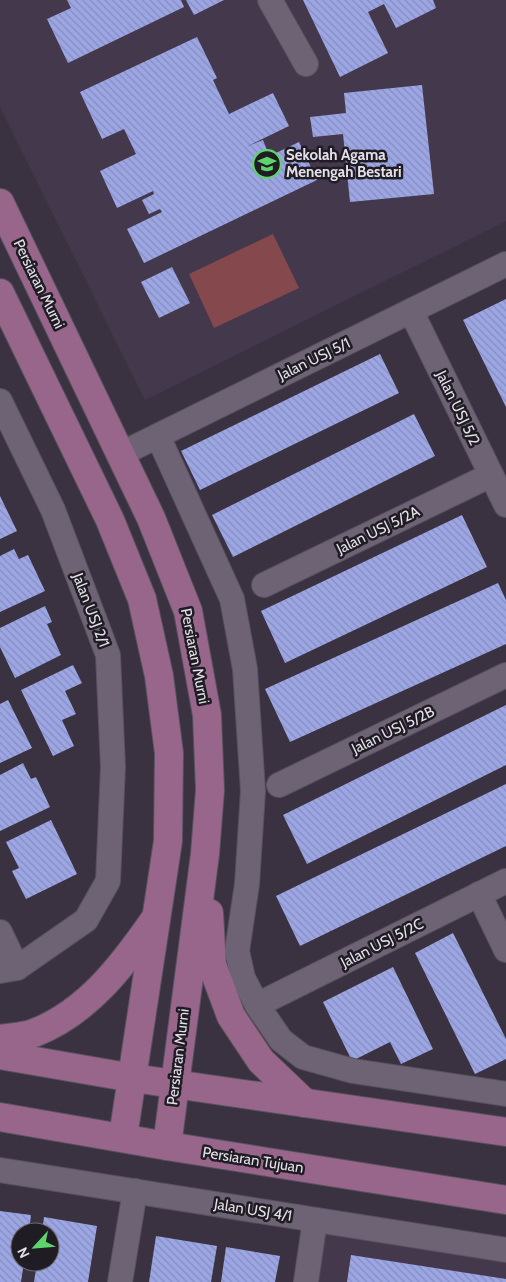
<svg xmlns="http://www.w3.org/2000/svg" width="506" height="1282" font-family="Cabin,sans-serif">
  <defs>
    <pattern id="building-back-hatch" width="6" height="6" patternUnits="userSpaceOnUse" patternTransform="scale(1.25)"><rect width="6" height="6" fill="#9ca6e4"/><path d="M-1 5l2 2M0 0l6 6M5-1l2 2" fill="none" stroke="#868dbc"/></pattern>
  </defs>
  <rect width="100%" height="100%" fill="#3a3241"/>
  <g fill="#44384d">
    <path d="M0,0H506V221L145,400L0,107Z"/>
    <path d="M322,1229L506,1259V1282H313Z"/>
  </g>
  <path fill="#85484d" d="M273,234L299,288L214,328L189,274Z"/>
  <g fill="url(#building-back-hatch)">
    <path d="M67,0H181L184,7L68,63L47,19L71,8Z"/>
    <path d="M186,0H224L194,15Z"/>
    <path d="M303,0H433L436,8L396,28L384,4L368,12L388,53L340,77Z"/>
    <path d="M197,37L217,78L213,80L229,114L273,93L289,126L248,146L263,140L269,155L259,161L299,142L317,180L144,263L127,229L162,212L160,209L149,214L142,200L154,194L153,191L117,208L100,171L136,154L124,129L102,139L80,92Z"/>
    <path d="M422,85L434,194L350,202L343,134L313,137L310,117L346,113L344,93Z"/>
    <path d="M172,267L190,303L159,318L141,282Z"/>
    <path d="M506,299V407L463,320Z"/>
    <path d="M380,354L399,393L200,490L181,451Z"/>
    <path d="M414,414L435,456L233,557L212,515Z"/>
    <path d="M0,496L17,531L0,539Z"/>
    <path d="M462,515L487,567L285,663L261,611Z"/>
    <path d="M14,549L19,559L28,555L45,591L0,612V556Z"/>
    <path d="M498,583L506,600V644L290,742L265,689Z"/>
    <path d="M45,606L52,622L47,624L61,655L15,678L0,647V628Z"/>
    <path d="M73,665L82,683L65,691L76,714L62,720L74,746L53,756L21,690Z"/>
    <path d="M8,700L32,748L0,763V704Z"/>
    <path d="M506,705V765L307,864L283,815Z"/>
    <path d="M23,763L31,779L36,777L50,807L0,831V775Z"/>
    <path d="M506,784V846L300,946L276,896Z"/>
    <path d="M51,820L77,874L26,899L12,871L19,868L6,842Z"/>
    <path d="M453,933L506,1039V1059L475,1074L415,953Z"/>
    <path d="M393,967L433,1049L401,1064L390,1042L352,1061L323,1002Z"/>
    <path d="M0,1211L31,1215L29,1232H20V1262H24L21,1282H0Z"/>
    <path d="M44,1217L97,1226L88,1282H34L37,1262H50V1232H42Z"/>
    <path d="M156,1236L217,1246L211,1282H149Z"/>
    <path d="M226,1247L280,1256L275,1282H221Z"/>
    <path d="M351,1255L506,1279V1282H347Z"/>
  </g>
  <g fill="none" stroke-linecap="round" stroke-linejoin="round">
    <defs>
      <g id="minor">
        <path d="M270,0L306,64"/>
        <path d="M411,311L506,505"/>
        <path d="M0,401L53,510L108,655L113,767L108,881L86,920L17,968L0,971"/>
        <path d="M158,436L232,599L245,669L253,791L247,884L237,951L243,978L257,1005L281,1040L303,1057L353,1071L506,1094"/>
        <path d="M121,454L506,264"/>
        <path d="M264,585L491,475"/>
        <path d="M279,785L506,675"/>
        <path d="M479,894L506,950"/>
        <path d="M0,932L17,968"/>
        <path d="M257,1005L506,881"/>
        <path d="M0,1170L506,1250"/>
        <path d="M120,1282L135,1191"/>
        <path d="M306,1282L315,1220"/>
      </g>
      <g id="major">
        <path d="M0,203L151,518L188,611L207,715L210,790L205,854L167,1146"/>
        <path d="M0,293L110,520L142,599L159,676L169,753L168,841L123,1137"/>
        <path d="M209,913L212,965L231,1016L261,1061L305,1103"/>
        <path d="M0,1039C11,1037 24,1037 34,1033C88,1012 123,965 155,919"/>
        <path d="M0,1055L133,1078L506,1132"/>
        <path d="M0,1117L167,1146L506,1200"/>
      </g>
    </defs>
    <use href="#minor" stroke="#58515e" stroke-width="26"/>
    <use href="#major" stroke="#58515e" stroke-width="30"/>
    <use href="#minor" stroke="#6d6375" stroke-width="24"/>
    <use href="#major" stroke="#99668b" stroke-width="28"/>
  </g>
  <defs>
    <symbol id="school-ring" viewBox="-11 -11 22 22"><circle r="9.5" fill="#1f1c23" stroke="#5ed56c" stroke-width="1.5"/><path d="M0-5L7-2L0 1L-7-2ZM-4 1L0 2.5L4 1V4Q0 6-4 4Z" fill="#5ed56c"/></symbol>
  </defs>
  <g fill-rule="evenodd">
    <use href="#school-ring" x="251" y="148" width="32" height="32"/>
  </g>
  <g text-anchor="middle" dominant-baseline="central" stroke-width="5" stroke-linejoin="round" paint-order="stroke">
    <g font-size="15" font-weight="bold" fill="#e4dfe9" stroke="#1f1c23" text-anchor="start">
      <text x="286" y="155">Sekolah Agama<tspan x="286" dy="17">Menengah Bestari</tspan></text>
    </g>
    <g font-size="15" fill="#e4dfe9" stroke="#1f1c23">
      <text transform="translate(39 284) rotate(64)">Persiaran Murni</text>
      <text transform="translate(314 359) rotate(-26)">Jalan USJ 5/1</text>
      <text transform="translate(458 408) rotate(64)">Jalan USJ 5/2</text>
      <text transform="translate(378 530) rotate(-26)">Jalan USJ 5/2A</text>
      <text transform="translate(91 610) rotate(69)">Jalan USJ 2/1</text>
      <text transform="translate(195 656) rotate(79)">Persiaran Murni</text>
      <text transform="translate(393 730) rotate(-26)">Jalan USJ 5/2B</text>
      <text transform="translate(382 943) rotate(-27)">Jalan USJ 5/2C</text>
      <text transform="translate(178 1057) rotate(-83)">Persiaran Murni</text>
      <text transform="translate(253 1160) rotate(9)">Persiaran Tujuan</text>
      <text transform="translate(253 1210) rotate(9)">Jalan USJ 4/1</text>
    </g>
  </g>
  <g transform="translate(35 1247) rotate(244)"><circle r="24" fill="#1f1c23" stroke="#6e6a72"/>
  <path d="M0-4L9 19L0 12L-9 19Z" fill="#5ed56c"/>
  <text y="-8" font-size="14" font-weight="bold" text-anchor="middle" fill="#e4dfe9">N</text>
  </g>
</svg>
